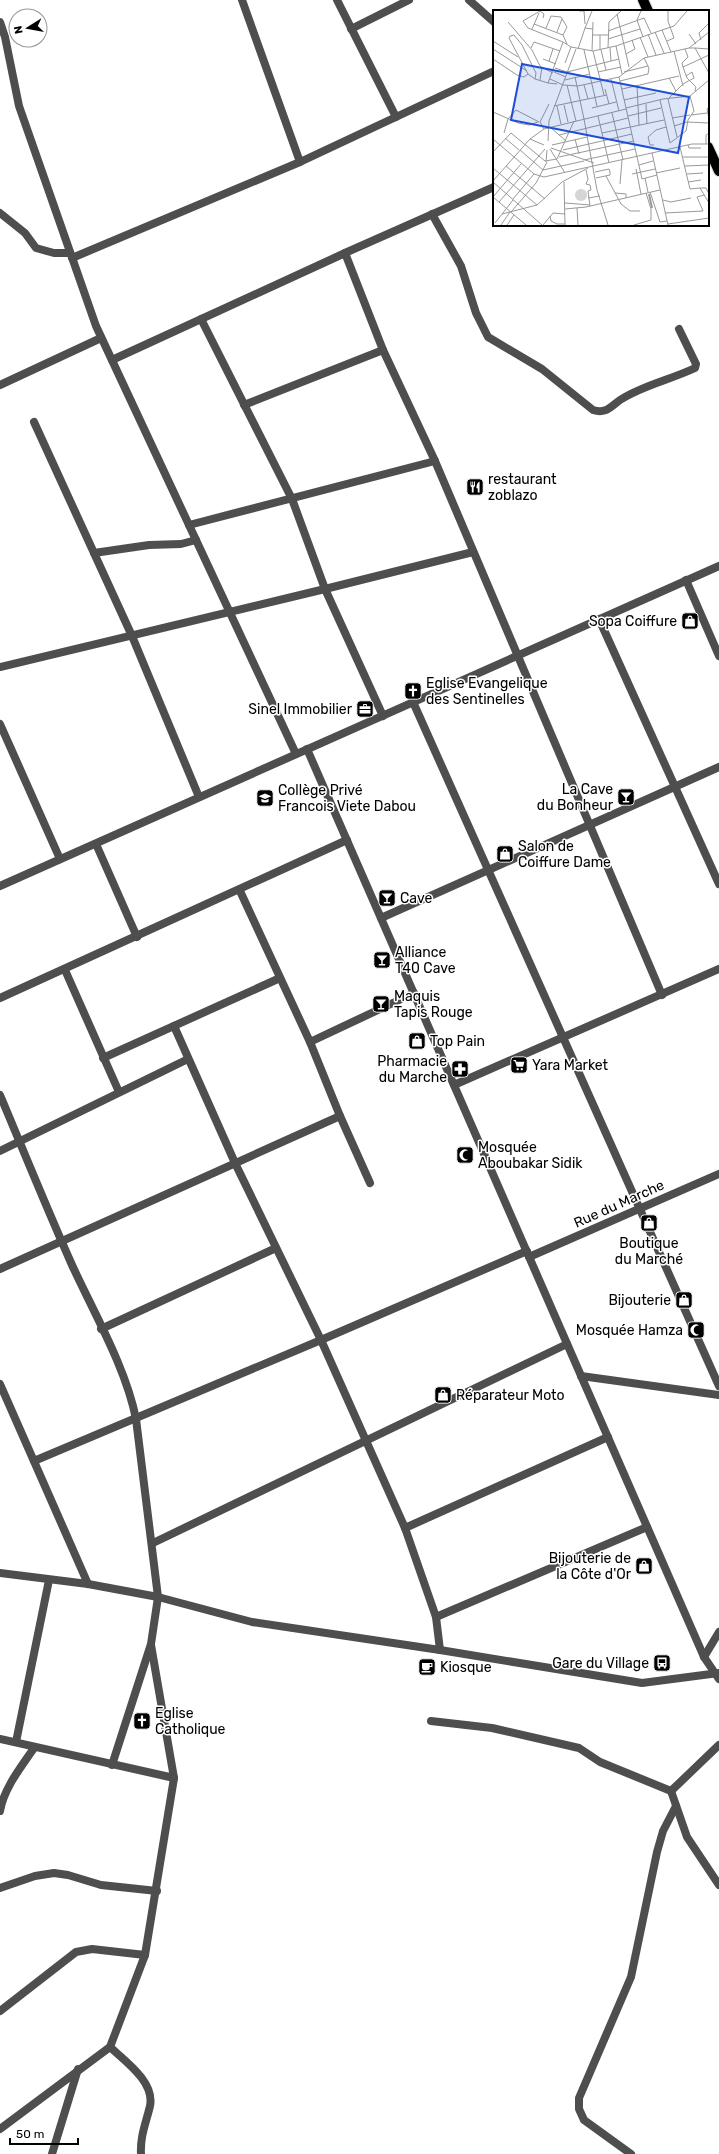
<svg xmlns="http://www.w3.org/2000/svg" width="719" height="2154" font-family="Rubik,sans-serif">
  <rect width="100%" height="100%" fill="#fff"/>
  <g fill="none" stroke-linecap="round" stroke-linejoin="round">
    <defs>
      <g id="primary">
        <path d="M643,0L648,11"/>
        <path d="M708,147L719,171"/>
      </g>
    </defs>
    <use href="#primary" stroke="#dbdbdb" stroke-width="12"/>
    <g stroke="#4e4e4e" stroke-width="8">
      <path d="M242,0L300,162"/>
      <path d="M337,0L396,117"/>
      <path d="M469,0L494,22"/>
      <path d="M0,22L5,37L19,106L96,326L296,754"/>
      <path d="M351,29L409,0"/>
      <path d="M0,213L25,233L36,248L54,253H70"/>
      <path d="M432,214L461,266L476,313L488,337L542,369L593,410C606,414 610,407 620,400C643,385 670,380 695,368L696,364L679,329"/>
      <path d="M345,253L383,350L435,461L662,995"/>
      <path d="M72,258L300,162L494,71"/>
      <path d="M201,319L292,499L325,589L383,716"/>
      <path d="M112,360L345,253L494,187"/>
      <path d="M0,385L101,338"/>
      <path d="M244,405L383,350"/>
      <path d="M34,422L132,636L199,797"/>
      <path d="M189,525L435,461"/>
      <path d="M94,553L149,545L181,544L196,540"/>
      <path d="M686,580L719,656"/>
      <path d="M599,619L719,884"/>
      <path d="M0,667L325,589L473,552"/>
      <path d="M413,702L719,1386"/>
      <path d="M0,724L60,859"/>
      <path d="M307,749L704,1657L719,1679"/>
      <path d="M96,844L137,937"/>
      <path d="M0,886L719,566"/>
      <path d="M240,891L310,1042L340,1116L370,1183"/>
      <path d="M381,918L719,767"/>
      <path d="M65,970L119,1092"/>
      <path d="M0,998L347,840"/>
      <path d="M174,1026L235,1163L321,1340L405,1528L436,1617L440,1650"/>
      <path d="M310,1042L414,993"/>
      <path d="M103,1058L280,978"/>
      <path d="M454,1085L719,969"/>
      <path d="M0,1095C24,1152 47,1209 72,1265C94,1313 126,1368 136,1419L158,1597L151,1644L112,1765"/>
      <path d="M0,1151L188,1059"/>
      <path d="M529,1257L719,1174"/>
      <path d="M0,1269L340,1116"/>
      <path d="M101,1329L276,1248"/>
      <path d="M581,1376L719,1395"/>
      <path d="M0,1384L88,1584"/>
      <path d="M34,1461L321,1340L527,1251"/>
      <path d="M405,1528L608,1437"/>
      <path d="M153,1543L567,1344"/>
      <path d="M0,1573L88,1584L158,1597L252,1622L440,1650L642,1683L719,1673"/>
      <path d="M436,1617L647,1527"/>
      <path d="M704,1657L719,1632"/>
      <path d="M431,1721L492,1728L579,1748L600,1762L671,1791L719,1745"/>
      <path d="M0,1739L174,1778L151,1645"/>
      <path d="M16,1742L49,1580"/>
      <path d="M671,1791L687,1837L719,1885"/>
      <path d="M0,1811C4,1788 21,1767 34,1748"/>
      <path d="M0,1888L35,1876L54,1873L68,1875L101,1885L157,1891"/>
      <path d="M0,2011L76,1952L92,1949L145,1955"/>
      <path d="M110,2047C125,2061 155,2082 150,2106C146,2123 140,2136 141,2154"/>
      <path d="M0,2129L110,2047L145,1955L174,1778"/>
      <path d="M52,2154L78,2069"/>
      <path d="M631,2154L584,2120L579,2109V2098L631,1977L657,1852L663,1831L676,1806"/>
    </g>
    <use href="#primary" stroke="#000" stroke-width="10"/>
  </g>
  <defs>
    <symbol id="restaurant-square" viewBox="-11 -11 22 22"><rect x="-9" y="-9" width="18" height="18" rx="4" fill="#000" stroke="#fff"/><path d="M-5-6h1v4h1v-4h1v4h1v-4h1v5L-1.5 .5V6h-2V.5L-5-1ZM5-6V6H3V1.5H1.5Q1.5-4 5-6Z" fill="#fff"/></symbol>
    <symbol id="shop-square" viewBox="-11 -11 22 22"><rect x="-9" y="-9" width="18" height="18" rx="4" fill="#000" stroke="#fff"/><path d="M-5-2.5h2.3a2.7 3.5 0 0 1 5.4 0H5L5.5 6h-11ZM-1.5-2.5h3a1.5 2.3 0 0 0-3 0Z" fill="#fff"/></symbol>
    <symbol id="church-square" viewBox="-11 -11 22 22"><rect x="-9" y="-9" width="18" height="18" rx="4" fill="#000" stroke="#fff"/><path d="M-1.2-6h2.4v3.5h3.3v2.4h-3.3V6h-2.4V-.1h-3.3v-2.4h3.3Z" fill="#fff"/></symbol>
    <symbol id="office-square" viewBox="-11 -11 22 22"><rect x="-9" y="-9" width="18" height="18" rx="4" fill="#000" stroke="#fff"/><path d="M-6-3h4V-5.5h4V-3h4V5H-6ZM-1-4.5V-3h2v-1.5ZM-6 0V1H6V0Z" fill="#fff"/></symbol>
    <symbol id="bar-square" viewBox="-11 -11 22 22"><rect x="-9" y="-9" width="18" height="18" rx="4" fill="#000" stroke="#fff"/><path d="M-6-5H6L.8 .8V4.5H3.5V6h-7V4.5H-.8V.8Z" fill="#fff"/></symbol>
    <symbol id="school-square" viewBox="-11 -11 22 22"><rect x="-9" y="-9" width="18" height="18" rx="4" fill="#000" stroke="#fff"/><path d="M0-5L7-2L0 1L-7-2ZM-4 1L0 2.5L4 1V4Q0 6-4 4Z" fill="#fff"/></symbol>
    <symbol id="supermarket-square" viewBox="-11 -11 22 22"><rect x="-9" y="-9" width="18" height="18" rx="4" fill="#000" stroke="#fff"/><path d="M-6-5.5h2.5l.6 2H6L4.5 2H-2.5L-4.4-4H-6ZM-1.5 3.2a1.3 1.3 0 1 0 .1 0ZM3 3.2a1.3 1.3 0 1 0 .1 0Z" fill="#fff"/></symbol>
    <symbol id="pharmacy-square" viewBox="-11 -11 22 22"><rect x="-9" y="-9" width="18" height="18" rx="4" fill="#000" stroke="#fff"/><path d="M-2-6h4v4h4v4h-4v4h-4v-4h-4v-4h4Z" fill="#fff"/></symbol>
    <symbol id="mosque-square" viewBox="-11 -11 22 22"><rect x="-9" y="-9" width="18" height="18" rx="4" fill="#000" stroke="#fff"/><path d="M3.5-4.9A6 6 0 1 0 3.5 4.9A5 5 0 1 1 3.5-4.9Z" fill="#fff"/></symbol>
    <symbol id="bus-square" viewBox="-11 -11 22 22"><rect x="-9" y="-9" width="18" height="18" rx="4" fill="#000" stroke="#fff"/><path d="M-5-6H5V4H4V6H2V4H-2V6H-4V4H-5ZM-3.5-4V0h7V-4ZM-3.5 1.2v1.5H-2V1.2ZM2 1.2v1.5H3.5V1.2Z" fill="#fff"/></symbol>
    <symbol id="cafe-square" viewBox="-11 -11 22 22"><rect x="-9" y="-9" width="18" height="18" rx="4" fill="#000" stroke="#fff"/><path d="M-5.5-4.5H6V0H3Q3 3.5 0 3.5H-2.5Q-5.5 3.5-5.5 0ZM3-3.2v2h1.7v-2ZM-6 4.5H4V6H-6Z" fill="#fff"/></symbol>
  </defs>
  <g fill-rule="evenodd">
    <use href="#restaurant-square" x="465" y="477" width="20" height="20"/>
    <use href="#shop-square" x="680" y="611" width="20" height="20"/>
    <use href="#church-square" x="403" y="681" width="20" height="20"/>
    <use href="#office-square" x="355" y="699" width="20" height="20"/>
    <use href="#bar-square" x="616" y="787" width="20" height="20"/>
    <use href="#school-square" x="255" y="788" width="20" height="20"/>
    <use href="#shop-square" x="495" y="844" width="20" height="20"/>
    <use href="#bar-square" x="377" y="888" width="20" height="20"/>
    <use href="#bar-square" x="372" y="950" width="20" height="20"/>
    <use href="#bar-square" x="371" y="994" width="20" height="20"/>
    <use href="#shop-square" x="407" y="1031" width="20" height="20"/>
    <use href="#supermarket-square" x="509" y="1055" width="20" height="20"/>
    <use href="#pharmacy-square" x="450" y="1059" width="20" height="20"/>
    <use href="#mosque-square" x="455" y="1145" width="20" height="20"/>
    <use href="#shop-square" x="639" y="1213" width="20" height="20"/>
    <use href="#shop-square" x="674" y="1290" width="20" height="20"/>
    <use href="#mosque-square" x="686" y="1320" width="20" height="20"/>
    <use href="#shop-square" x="433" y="1385" width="20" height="20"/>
    <use href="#shop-square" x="634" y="1556" width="20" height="20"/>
    <use href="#bus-square" x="652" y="1653" width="20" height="20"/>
    <use href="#cafe-square" x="417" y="1657" width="20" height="20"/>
    <use href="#church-square" x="132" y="1711" width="20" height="20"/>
  </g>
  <g text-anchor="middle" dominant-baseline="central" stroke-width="3" stroke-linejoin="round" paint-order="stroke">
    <g font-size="14" fill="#000" stroke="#fff" text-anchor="start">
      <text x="488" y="479">restaurant<tspan x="488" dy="16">zoblazo</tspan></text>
      <text x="677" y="621" text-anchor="end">Sopa Coiffure</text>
      <text x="426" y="683">Eglise Evangelique<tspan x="426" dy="16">des Sentinelles</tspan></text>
      <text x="352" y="709" text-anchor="end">Sinel Immobilier</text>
      <text x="613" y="789" text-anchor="end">La Cave<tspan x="613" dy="16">du Bonheur</tspan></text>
      <text x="278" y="790">Collège Privé<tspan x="278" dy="16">Francois Viete Dabou</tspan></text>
      <text x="518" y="846">Salon de<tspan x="518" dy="16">Coiffure Dame</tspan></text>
      <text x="400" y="898">Cave</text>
      <text x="395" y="952">Alliance<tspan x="395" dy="16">T40 Cave</tspan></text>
      <text x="394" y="996">Maquis<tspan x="394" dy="16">Tapis Rouge</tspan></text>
      <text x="430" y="1041">Top Pain</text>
      <text x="447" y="1061" text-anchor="end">Pharmacie<tspan x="447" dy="16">du Marche</tspan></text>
      <text x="532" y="1065">Yara Market</text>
      <text x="478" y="1147">Mosquée<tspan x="478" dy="16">Aboubakar Sidik</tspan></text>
      <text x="649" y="1243" text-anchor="middle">Boutique<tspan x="649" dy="16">du Marché</tspan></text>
      <text x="671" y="1300" text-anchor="end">Bijouterie</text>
      <text x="683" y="1330" text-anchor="end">Mosquée Hamza</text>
      <text x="456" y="1395">Réparateur Moto</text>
      <text x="631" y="1558" text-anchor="end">Bijouterie de<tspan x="631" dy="16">la Côte d'Or</tspan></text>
      <text x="649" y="1663" text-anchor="end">Gare du Village</text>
      <text x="440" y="1667">Kiosque</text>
      <text x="155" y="1713">Eglise<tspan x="155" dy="16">Catholique</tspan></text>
    </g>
    <g font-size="14" fill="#000" stroke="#fff">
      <text transform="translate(619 1204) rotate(-24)">Rue du Marche</text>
    </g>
  </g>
  <g transform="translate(493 10)">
    <rect width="216" height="216" fill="#fff"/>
    <path d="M82 185a6 6 0 1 1 12 0a6 6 0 1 1-12 0Z" fill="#d5d5d5"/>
    <path fill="none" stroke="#9c9c9c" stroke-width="2" d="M156,184L159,198"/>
    <path fill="none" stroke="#999" stroke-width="1" d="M86,1H91L92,14M99,1L92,18L100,19M148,1L144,10L150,27M124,4L136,57M50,8L51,4L47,1L30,11L35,18L70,32M15,12L39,40L47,56L60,63M41,14L70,25L74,34M53,18L58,6L68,7L74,17L70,25M39,19L46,3M115,21L151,8L158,23M64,22L69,9M162,22L171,43M155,24L163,45M196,24L203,34M99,25H115M147,27L155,47M115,29L147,19M208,30L206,23L216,13M0,31L25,47M174,31L181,28L175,11V1M123,36L129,64M38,38L41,32L67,41M115,38L116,12L128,1M117,38L118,51M196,38H202L216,63M202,38L216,39M0,39L34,61M85,39L92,18M91,40L104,96M107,40V25M108,40L113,60M99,41L100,12M100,41L111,85M181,41L190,76M178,42L169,20L181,16L194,1M133,44L142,39L139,30M0,49L24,65L31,67L35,64M50,49L63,54M56,51L60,39M72,53L78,37M190,57L189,53L195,47L192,39M62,58L74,62L126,49M61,62L73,67M105,62L128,57M131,62L155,56M82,67L91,109M126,67L149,169M176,68L183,81M42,69L43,63L29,35L21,25L17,26L16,28L35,64L42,69L55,73M57,69L70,75L85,76L126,67L151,48L196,38L216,22M118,69L126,101M47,70L49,57M72,70L97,64M127,71L155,64L156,58L151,48M64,74L55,73L70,32L78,37L100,41L123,36L169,20M74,75L83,111M91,75L95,89M144,75L146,115M112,79L116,94M129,79L186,66M202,81L203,77L194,68L190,57L216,45M176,88L190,74L201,68L199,62L193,66M175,89L184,127M131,90L163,83M167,90L177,133M153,94L154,114M71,95L75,112M61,96L114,85M64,96L68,114M216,97L214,99L216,109M99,98L123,92M133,98L170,89L197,86L216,70M0,102L25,113L36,115L45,112M119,103L130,150M198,105L214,103M105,106L116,153M135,106L168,98M179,108L197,105M91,109L104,180L115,215M181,116L194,112L216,113M57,117L73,131M51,119L47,112L56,94M11,123L15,109L23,100L46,112M109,123L171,110M66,125L135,108M12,128L26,140M0,129L41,164L51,167L199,134H216M37,129L51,135M82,129L86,144M55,131L56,111L83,39M177,133L193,121L195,110L201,101L197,86M213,134V125L216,123M59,135L94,127M161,135H157L155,127L163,120L173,117M195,135L196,138H208M187,137L197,179L207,178L216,193M58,138L101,153M57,139L72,163M27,140L50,160M70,140L139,124M0,142L18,123L52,151L64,149L81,111M159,143L175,215M66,147L141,131M190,147H216M91,150L142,139M53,152L54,140M146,155L160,151M13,156L52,189M192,156L216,155M0,158L44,195M143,159L148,184M50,160L91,151M93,160L95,169L93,174L97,175L98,180L95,181L97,196M102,162L116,159L117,162V165L103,168M163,163L187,158M139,164L162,159M194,164L210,163M113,166L128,194L137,201H147M152,168L155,182M149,169L164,165M0,171L37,129L51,119L133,99M0,172L49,215M71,172L72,215M195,172L208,170M127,174L129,150M207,178H213L216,184M157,182L167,212L174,211M122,183L133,184V188M0,187L28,154M0,187L33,215M95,188L107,186M20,189L41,164M170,190L178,192L198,188M6,192L52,139M72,193L97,195M84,198L85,215M72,199L93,197L167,180M18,202L43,173L54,152M172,203L210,201L204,187L211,185M9,204L44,195L69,172L95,158M57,206L58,211L64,214H72M2,213L20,190M175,214L216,208M8,215L17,202M14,215L21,205M50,215L60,203L72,204M141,215L158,210V199L153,183"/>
    <path fill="#1d4ed8" fill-opacity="0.15" stroke="#1d4ed8" stroke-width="2" d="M29,54L196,87L185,143L18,110Z"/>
    <rect width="216" height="216" fill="none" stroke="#000" stroke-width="2"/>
  </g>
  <g transform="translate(28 28) rotate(259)"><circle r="19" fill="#ffffff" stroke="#999999"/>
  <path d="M0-3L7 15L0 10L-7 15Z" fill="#000000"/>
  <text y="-6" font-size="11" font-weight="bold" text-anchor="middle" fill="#000000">N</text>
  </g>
  <path d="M10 2138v6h68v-6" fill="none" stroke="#000000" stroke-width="2"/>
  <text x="16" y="2138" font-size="12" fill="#000000" stroke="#ffffff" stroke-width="3" paint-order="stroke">50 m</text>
</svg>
